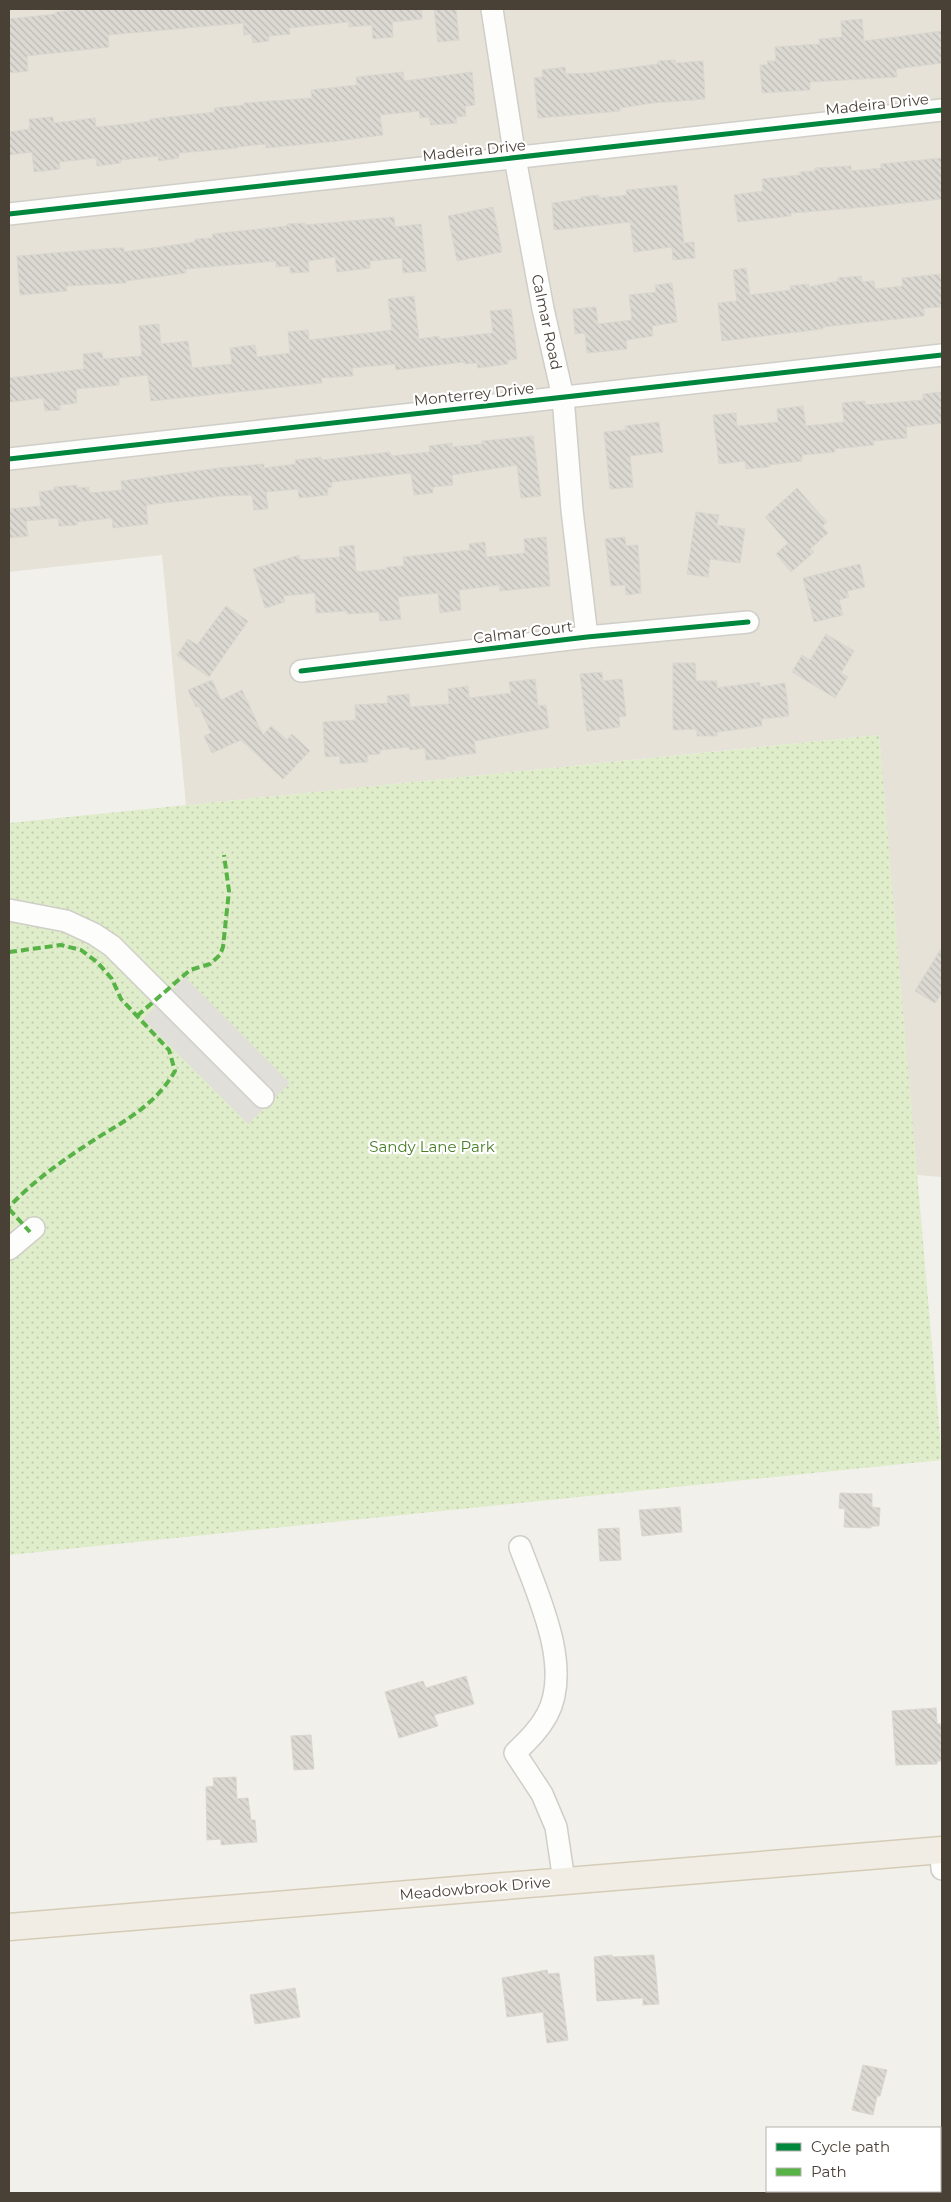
<svg xmlns="http://www.w3.org/2000/svg" width="951" height="2202" font-family="Montserrat,sans-serif">
  <defs>
    <pattern id="park-dots" width="8" height="8" patternUnits="userSpaceOnUse" patternTransform="scale(1.25)"><rect width="8" height="8" fill="#dfedca"/><path d="M2 2h.1M6 6h.1" fill="none" stroke="#c1ccae" stroke-width="1.8" stroke-linecap="round"/></pattern>
    <pattern id="building-back-hatch" width="6" height="6" patternUnits="userSpaceOnUse" patternTransform="scale(1.25)"><rect width="6" height="6" fill="#dcd9d3"/><path d="M-1 5l2 2M0 0l6 6M5-1l2 2" fill="none" stroke="#bebbb6"/></pattern>
  </defs>
  <rect width="100%" height="100%" fill="#f2f0eb"/>
  <path fill="#e6e2d8" d="M9,9H942V1177L917,1175L879,735L186,805L162,555L9,572Z"/>
  <path fill="url(#park-dots)" d="M879,735L942,1460L9,1555V823Z"/>
  <path fill="#e1dfda" d="M185,977L290,1083L248,1124L143,1019Z"/>
  <g fill="url(#building-back-hatch)" stroke="#dad7d1">
    <path d="M83,9H422V19L392,22L393,37L373,39L372,25L349,27V22L289,28L290,34L269,36V41L253,43L251,34L244,35L243,23L108,35L109,47L27,56L28,71L9,73V19L56,14V12Z"/>
    <path d="M434,9H456L459,40L438,42Z"/>
    <path d="M862,19L864,41L942,31V63L896,69L897,77L810,82V90L762,93L760,65H768L767,61H776L775,47L820,44L819,39L842,37L841,21Z"/>
    <path d="M675,60L676,63L703,61L705,99L653,103L620,108V111L538,118L534,78L543,77L542,70L565,67L566,74L589,73L658,64V61Z"/>
    <path d="M403,72L404,81L472,72L475,105L465,106L466,116L456,117L457,123L431,125L429,117L420,118L419,111L380,115L383,135L338,141L266,148V144L237,147L238,148L179,153V158L159,161L158,156L121,160V163L97,166L96,158L59,162L60,169L34,172L32,152L9,155V132L30,129L29,119L53,117L54,123L95,118L96,127L117,125L150,121V119L215,112L214,108L244,105V103L312,98L311,90L357,85L356,77Z"/>
    <path d="M942,158V199L867,207L791,213V216L738,222L734,195L763,191L762,179L800,175V172L815,171V168L851,166V171L881,168V164Z"/>
    <path d="M677,185L684,243L694,242L695,258L673,260L672,247L634,252L630,222L554,230L552,203L581,199V197L599,195V198L627,195L626,190Z"/>
    <path d="M493,207L502,252L457,261L448,216Z"/>
    <path d="M394,217L395,227L421,224L426,271L403,273L402,258L370,261V268L337,272L335,257L308,261L309,272L290,273V266L276,267V261L186,269V273L126,281V283L66,286L67,291L20,295L17,256L114,248H124V252L195,242V239L213,238L212,234L287,226V224L305,223V225Z"/>
    <path d="M746,268L750,295L791,290L790,286L809,284V287L838,281V278L861,276L862,282L874,281L875,289L903,286L902,278L942,274V307L924,308V316L823,327V329L722,341L718,303L737,301L733,270Z"/>
    <path d="M672,283L677,322L652,326L653,336L626,340L627,349L587,353L585,333L575,334L573,309L596,307L598,324L632,320L629,295L656,292L655,285Z"/>
    <path d="M414,296L419,339L439,336V339L493,333L490,311L511,309L517,359L508,360V364L478,368L477,363L465,364L464,362L396,370L395,364L352,368L353,376L321,378L322,383L151,401L148,375L119,378V385L76,389L77,403L60,405V410L45,411L43,398L9,402V378L84,369L83,354L102,352L103,359L142,356L139,326L159,324L161,344L188,341L192,368L232,364L230,348L255,345L257,357L290,353L288,332L308,330L309,340L392,330L388,299Z"/>
    <path d="M942,392V423L906,427L907,438L873,441L874,445L834,449L835,452L802,455V461L769,465V467L746,469L745,461L719,464L713,415L736,413L737,426L778,422L777,409L803,406L806,426L844,422L842,403L865,401V405L923,400V394Z"/>
    <path d="M659,422L663,452L630,456L633,487L610,489L604,432L626,430L625,426Z"/>
    <path d="M533,436L541,496L521,498L517,465L452,475L453,485L433,487V493L414,495L411,473L332,482V487L327,488L328,495L299,498L298,489L266,492L268,509L254,510L252,495L222,496L146,505L148,524L113,528L112,518L77,522V525L59,526L58,518L26,521L28,536L9,538V509L41,506L39,492L54,490V487L77,485V488L89,487V493L122,490L121,481L219,468L264,464V468L296,464L295,460L321,457L322,460L390,452L391,456L430,452L429,446L452,443V447L482,444V441Z"/>
    <path d="M797,488L827,522L822,526L828,533L810,549L814,552L791,572L776,554L788,543L765,517Z"/>
    <path d="M696,512L719,515L717,525L745,529L740,563L710,559L708,577L687,574Z"/>
    <path d="M546,537L550,586L500,591V585L459,590L461,610L440,613L438,593L398,597L401,619L380,621L379,612L347,614V611L316,613L315,593L283,596L285,602L265,608L253,569L299,555L300,560L340,557L339,547L354,545L356,572L387,569V567L404,566L403,557L470,550L469,544L485,542L486,557L525,553L524,539Z"/>
    <path d="M625,537L626,546L638,545L641,593L626,595L625,585L611,586L605,539Z"/>
    <path d="M860,564L865,587L847,591L849,597L839,600L843,615L814,622L803,578Z"/>
    <path d="M226,606L248,621L209,677L177,655L188,639L197,645Z"/>
    <path d="M826,634L854,651L841,673L848,677L835,698L792,672L802,655L810,660Z"/>
    <path d="M673,663H695L696,681H717V688L760,682V687L785,683L789,716L761,719L762,726L717,732V736H697V729L673,730Z"/>
    <path d="M602,672L603,681L622,679L626,716L619,717L620,727L587,731L580,674Z"/>
    <path d="M535,679L538,706L546,705L549,728L474,741L476,753L446,757V759L426,760L425,748L410,750L409,747L380,750V754L367,755L368,762L340,764V756L325,757L323,722L356,720L355,705L388,703L387,696L409,694L410,707L449,704L448,689L468,686L469,698L511,693L509,682Z"/>
    <path d="M212,680L221,700L242,690L263,735L271,726L287,740L292,734L310,751L283,779L241,740L212,753L204,736L211,733L199,706L196,707L188,690Z"/>
    <path d="M942,947V993L935,1003L915,991Z"/>
    <path d="M840,1493L872,1494V1507L880,1508L879,1526H871V1528L844,1527L845,1509L839,1508Z"/>
    <path d="M680,1507L682,1532L642,1536L639,1510Z"/>
    <path d="M619,1528L621,1560L600,1561L598,1529Z"/>
    <path d="M466,1676L474,1704L434,1715L438,1726L399,1738L385,1692L423,1681L426,1688Z"/>
    <path d="M936,1708L937,1724H942V1761H937V1764L896,1765L892,1711Z"/>
    <path d="M311,1735L314,1769L294,1770L291,1736Z"/>
    <path d="M236,1777L237,1799L248,1798L251,1820H255L257,1842L221,1845V1839L207,1840L206,1787L214,1786L213,1778Z"/>
    <path d="M612,1955V1957L654,1955L659,2004L643,2005V1998L597,2001L594,1957Z"/>
    <path d="M547,1970L548,1974L559,1973L568,2040L547,2043L543,2012L507,2017L502,1978Z"/>
    <path d="M295,1988L300,2017L255,2024L250,1995Z"/>
    <path d="M863,2065L887,2070L880,2096H877L873,2115L852,2110Z"/>
  </g>
  <g fill="none" stroke-linecap="round" stroke-linejoin="round">
    <defs>
      <g id="minor">
        <path d="M492,9L515,158L543,309L563,397L572,510L587,637"/>
        <path d="M9,214L942,110"/>
        <path d="M9,459L942,355"/>
        <path d="M301,671L587,637L748,622"/>
        <path d="M9,910L66,921L94,934L112,946L263,1097"/>
        <path d="M9,1249L34,1228"/>
        <path d="M520,1547C537,1593 573,1667 547,1715C539,1730 527,1741 515,1753L542,1794L556,1827L564,1881"/>
        <path d="M941,1850L942,1869"/>
      </g>
      <path id="major" d="M9,1927L942,1850"/>
    </defs>
    <use href="#minor" stroke="#d0cec8" stroke-width="24"/>
    <use href="#major" stroke="#d5ccb7" stroke-width="29"/>
    <use href="#minor" stroke="#fdfdfc" stroke-width="21"/>
    <use href="#major" stroke="#f1ede4" stroke-width="26"/>
    <g stroke="#57b346" stroke-width="4" stroke-dasharray="8 4" stroke-linecap="butt">
      <path d="M9,952L61,945L81,950L97,962L112,979L121,999L169,1050L175,1071C156,1104 128,1119 97,1138C66,1158 34,1180 9,1207"/>
      <path d="M137,1016L190,970L210,964L220,955L223,947L229,891L224,855"/>
      <path d="M9,1209L30,1232"/>
    </g>
    <defs>
      <g id="cycleway">
        <path d="M9,214L942,110"/>
        <path d="M9,459L942,355"/>
        <path d="M301,671L587,637L748,622"/>
      </g>
    </defs>
    <use href="#cycleway" stroke="#fff" stroke-width="8"/>
    <use href="#cycleway" stroke="#00873e" stroke-width="5"/>
  </g>
  <g text-anchor="middle" dominant-baseline="central" stroke-width="4.5" stroke-linejoin="round" paint-order="stroke">
    <g font-size="15" fill="#494136" stroke="#fff">
      <text transform="translate(877 104) rotate(-6)">Madeira Drive</text>
      <text transform="translate(474 150) rotate(-6)">Madeira Drive</text>
      <text transform="translate(547 322) rotate(78)">Calmar Road</text>
      <text transform="translate(474 394) rotate(-6)">Monterrey Drive</text>
      <text transform="translate(523 632) rotate(-7)">Calmar Court</text>
      <text transform="translate(475 1888) rotate(-5)">Meadowbrook Drive</text>
    </g>
    <g font-size="15" fill="#477e26" stroke="#fff">
      <text x="432" y="1146">Sandy Lane Park</text>
    </g>
  </g>
  <rect width="951" height="2202" fill="none" stroke="#494136" stroke-width="20"/>
  <rect x="766" y="2127" width="175" height="65" fill="#ffffff" stroke="#b6b3af"/>
  <rect x="776" y="2143" width="25" height="8" fill="#00873e" stroke="#b6b3af"/>
  <text x="811" y="2152" font-size="15" fill="#494136">Cycle path</text>
  <rect x="776" y="2168" width="25" height="8" fill="#57b346" stroke="#b6b3af"/>
  <text x="811" y="2177" font-size="15" fill="#494136">Path</text>
</svg>
